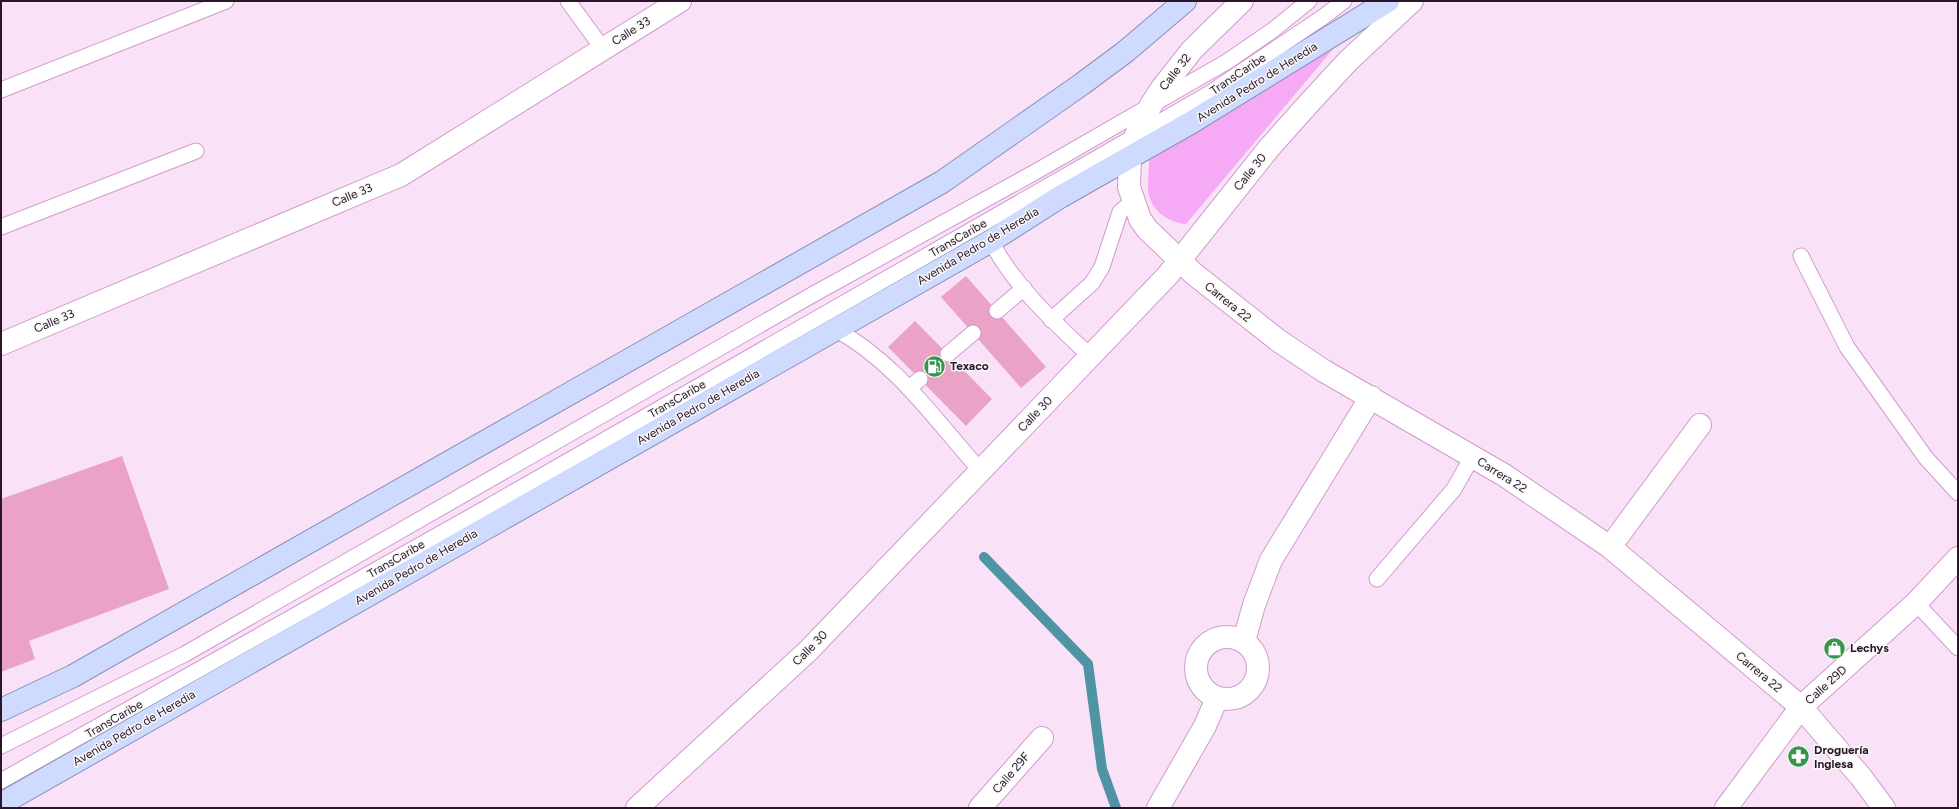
<svg xmlns="http://www.w3.org/2000/svg" width="1959" height="809" font-family="Figtree,sans-serif">
  <rect width="100%" height="100%" fill="#f9e2f8"/>
  <path fill="#f6a9f4" d="M1334,48L1186,224C1168,223 1149,209 1148,189C1148,179 1149,169 1149,160Z"/>
  <g fill="none" stroke-linecap="round" stroke-linejoin="round">
    <path stroke="#4e94a4" stroke-width="10" d="M984,557L1088,664L1102,769L1116,808"/>
  </g>
  <g fill="#eaa3c7">
    <path d="M966,276L1046,367L1021,388L941,297Z"/>
    <path d="M915,321L992,399L966,426L888,347Z"/>
    <path d="M122,456L169,589L29,641L35,659L1,672V499Z"/>
  </g>
  <g fill="none" stroke-linecap="round" stroke-linejoin="round">
    <defs>
      <g id="service">
        <path d="M568,1L603,49"/>
        <path d="M1,90L226,1"/>
        <path d="M1,227L196,151"/>
        <path d="M991,241C1014,286 1054,322 1090,356"/>
        <path d="M1801,256L1847,347L1926,458L1958,493"/>
        <path d="M997,311L1024,288"/>
        <path d="M1051,320L1092,283L1102,267L1120,212L1133,201"/>
        <path d="M835,329C896,362 935,420 980,470"/>
        <path d="M948,354L973,333"/>
        <path d="M909,388L920,379"/>
        <path d="M1377,579L1454,489L1472,457"/>
        <path d="M1916,603L1958,648"/>
        <path d="M1,746L185,654L812,295L1037,171L1228,61L1273,30L1309,1"/>
        <path d="M1,781L479,512L1085,165L1210,93L1323,17L1344,1"/>
      </g>
      <g id="minor">
        <path d="M1610,547L1700,425"/>
        <circle cx="1227" cy="668" r="31"/>
        <path d="M1244,641L1254,605L1271,560L1371,397"/>
        <path d="M980,808L1042,738"/>
        <path d="M1158,808L1205,726L1217,698"/>
      </g>
      <g id="tertiary">
        <path d="M1242,1L1192,50L1162,88L1151,105L1136,135L1130,157L1129,187L1140,219L1147,229L1194,274L1279,341L1324,371L1504,475L1610,547L1801,707L1861,777L1884,808"/>
        <path d="M1,344L401,175L680,1"/>
        <path d="M1726,808L1801,707L1916,603L1958,558"/>
      </g>
      <path id="secondary" d="M637,808L808,651L1168,275L1269,148L1311,101L1348,61L1412,1"/>
      <g id="trunk">
        <path d="M1,710L73,676L942,182L1082,84L1125,52L1185,1"/>
        <path d="M1,804L991,241L1060,197L1192,122L1388,1"/>
      </g>
    </defs>
    <use href="#service" stroke="#d19acf" stroke-width="17"/>
    <use href="#minor" stroke="#d19acf" stroke-width="24"/>
    <use href="#tertiary" stroke="#d19acf" stroke-width="24"/>
    <use href="#secondary" stroke="#d19acf" stroke-width="24"/>
    <use href="#trunk" stroke="#8c90b3" stroke-width="24"/>
    <use href="#service" stroke="#fff" stroke-width="15"/>
    <use href="#minor" stroke="#fff" stroke-width="22"/>
    <use href="#tertiary" stroke="#fff" stroke-width="22"/>
    <use href="#secondary" stroke="#fff" stroke-width="22"/>
    <use href="#trunk" stroke="#cedbfe" stroke-width="22"/>
  </g>
  <defs>
    <symbol id="fuel-disc" viewBox="-11 -11 22 22"><circle r="9.5" fill="#35964a" stroke="#f8f8f8"/><path d="M-5.5-6h7V0h2V4h1.3V-2.5L3-4.5l.8-.8L6-3V5H2.5V1h-1V6h-7ZM-4.2-4.7v3.2H.2V-4.7Z" fill="#fff"/></symbol>
    <symbol id="shop-disc" viewBox="-11 -11 22 22"><circle r="9.5" fill="#35964a" stroke="#f8f8f8"/><path d="M-5-2.5h2.3a2.7 3.5 0 0 1 5.4 0H5L5.5 6h-11ZM-1.5-2.5h3a1.5 2.3 0 0 0-3 0Z" fill="#fff"/></symbol>
    <symbol id="pharmacy-disc" viewBox="-11 -11 22 22"><circle r="9.5" fill="#35964a" stroke="#f8f8f8"/><path d="M-2-6h4v4h4v4h-4v4h-4v-4h-4v-4h4Z" fill="#fff"/></symbol>
  </defs>
  <g fill-rule="evenodd">
    <use href="#fuel-disc" x="922" y="354" width="25" height="25"/>
    <use href="#shop-disc" x="1822" y="636" width="25" height="25"/>
    <use href="#pharmacy-disc" x="1786" y="744" width="25" height="25"/>
  </g>
  <g text-anchor="middle" dominant-baseline="central" stroke-width="3" stroke-linejoin="round" paint-order="stroke">
    <g font-size="12" fill="#2a1529" stroke="#f8f8f8">
      <text transform="translate(631 31) rotate(-32)">Calle 33</text>
      <text transform="translate(1175 72) rotate(-52)">Calle 32</text>
      <text transform="translate(1238 74) rotate(-34)">TransCaribe</text>
      <text transform="translate(1257 82) rotate(-32)">Avenida Pedro de Heredia</text>
      <text transform="translate(1250 172) rotate(-51)">Calle 30</text>
      <text transform="translate(352 195) rotate(-23)">Calle 33</text>
      <text transform="translate(958 238) rotate(-30)">TransCaribe</text>
      <text transform="translate(978 246) rotate(-31)">Avenida Pedro de Heredia</text>
      <text transform="translate(1228 302) rotate(39)">Carrera 22</text>
      <text transform="translate(54 321) rotate(-23)">Calle 33</text>
      <text transform="translate(677 399) rotate(-30)">TransCaribe</text>
      <text transform="translate(698 407) rotate(-30)">Avenida Pedro de Heredia</text>
      <text transform="translate(1035 414) rotate(-46)">Calle 30</text>
      <text transform="translate(1502 475) rotate(32)">Carrera 22</text>
      <text transform="translate(396 559) rotate(-30)">TransCaribe</text>
      <text transform="translate(416 567) rotate(-30)">Avenida Pedro de Heredia</text>
      <text transform="translate(810 648) rotate(-45)">Calle 30</text>
      <text transform="translate(1759 672) rotate(40)">Carrera 22</text>
      <text transform="translate(1826 685) rotate(-42)">Calle 29D</text>
      <text transform="translate(114 719) rotate(-30)">TransCaribe</text>
      <text transform="translate(134 728) rotate(-30)">Avenida Pedro de Heredia</text>
      <text transform="translate(1011 773) rotate(-49)">Calle 29F</text>
    </g>
    <g font-size="12" font-weight="bold" fill="#2a1529" stroke="#f8f8f8" text-anchor="start">
      <text x="950" y="366">Texaco</text>
      <text x="1850" y="648">Lechys</text>
      <text x="1814" y="750">Droguería<tspan x="1814" dy="14">Inglesa</tspan></text>
    </g>
  </g>
  <rect width="1959" height="809" fill="none" stroke="#2a1529" stroke-width="4"/>
</svg>
